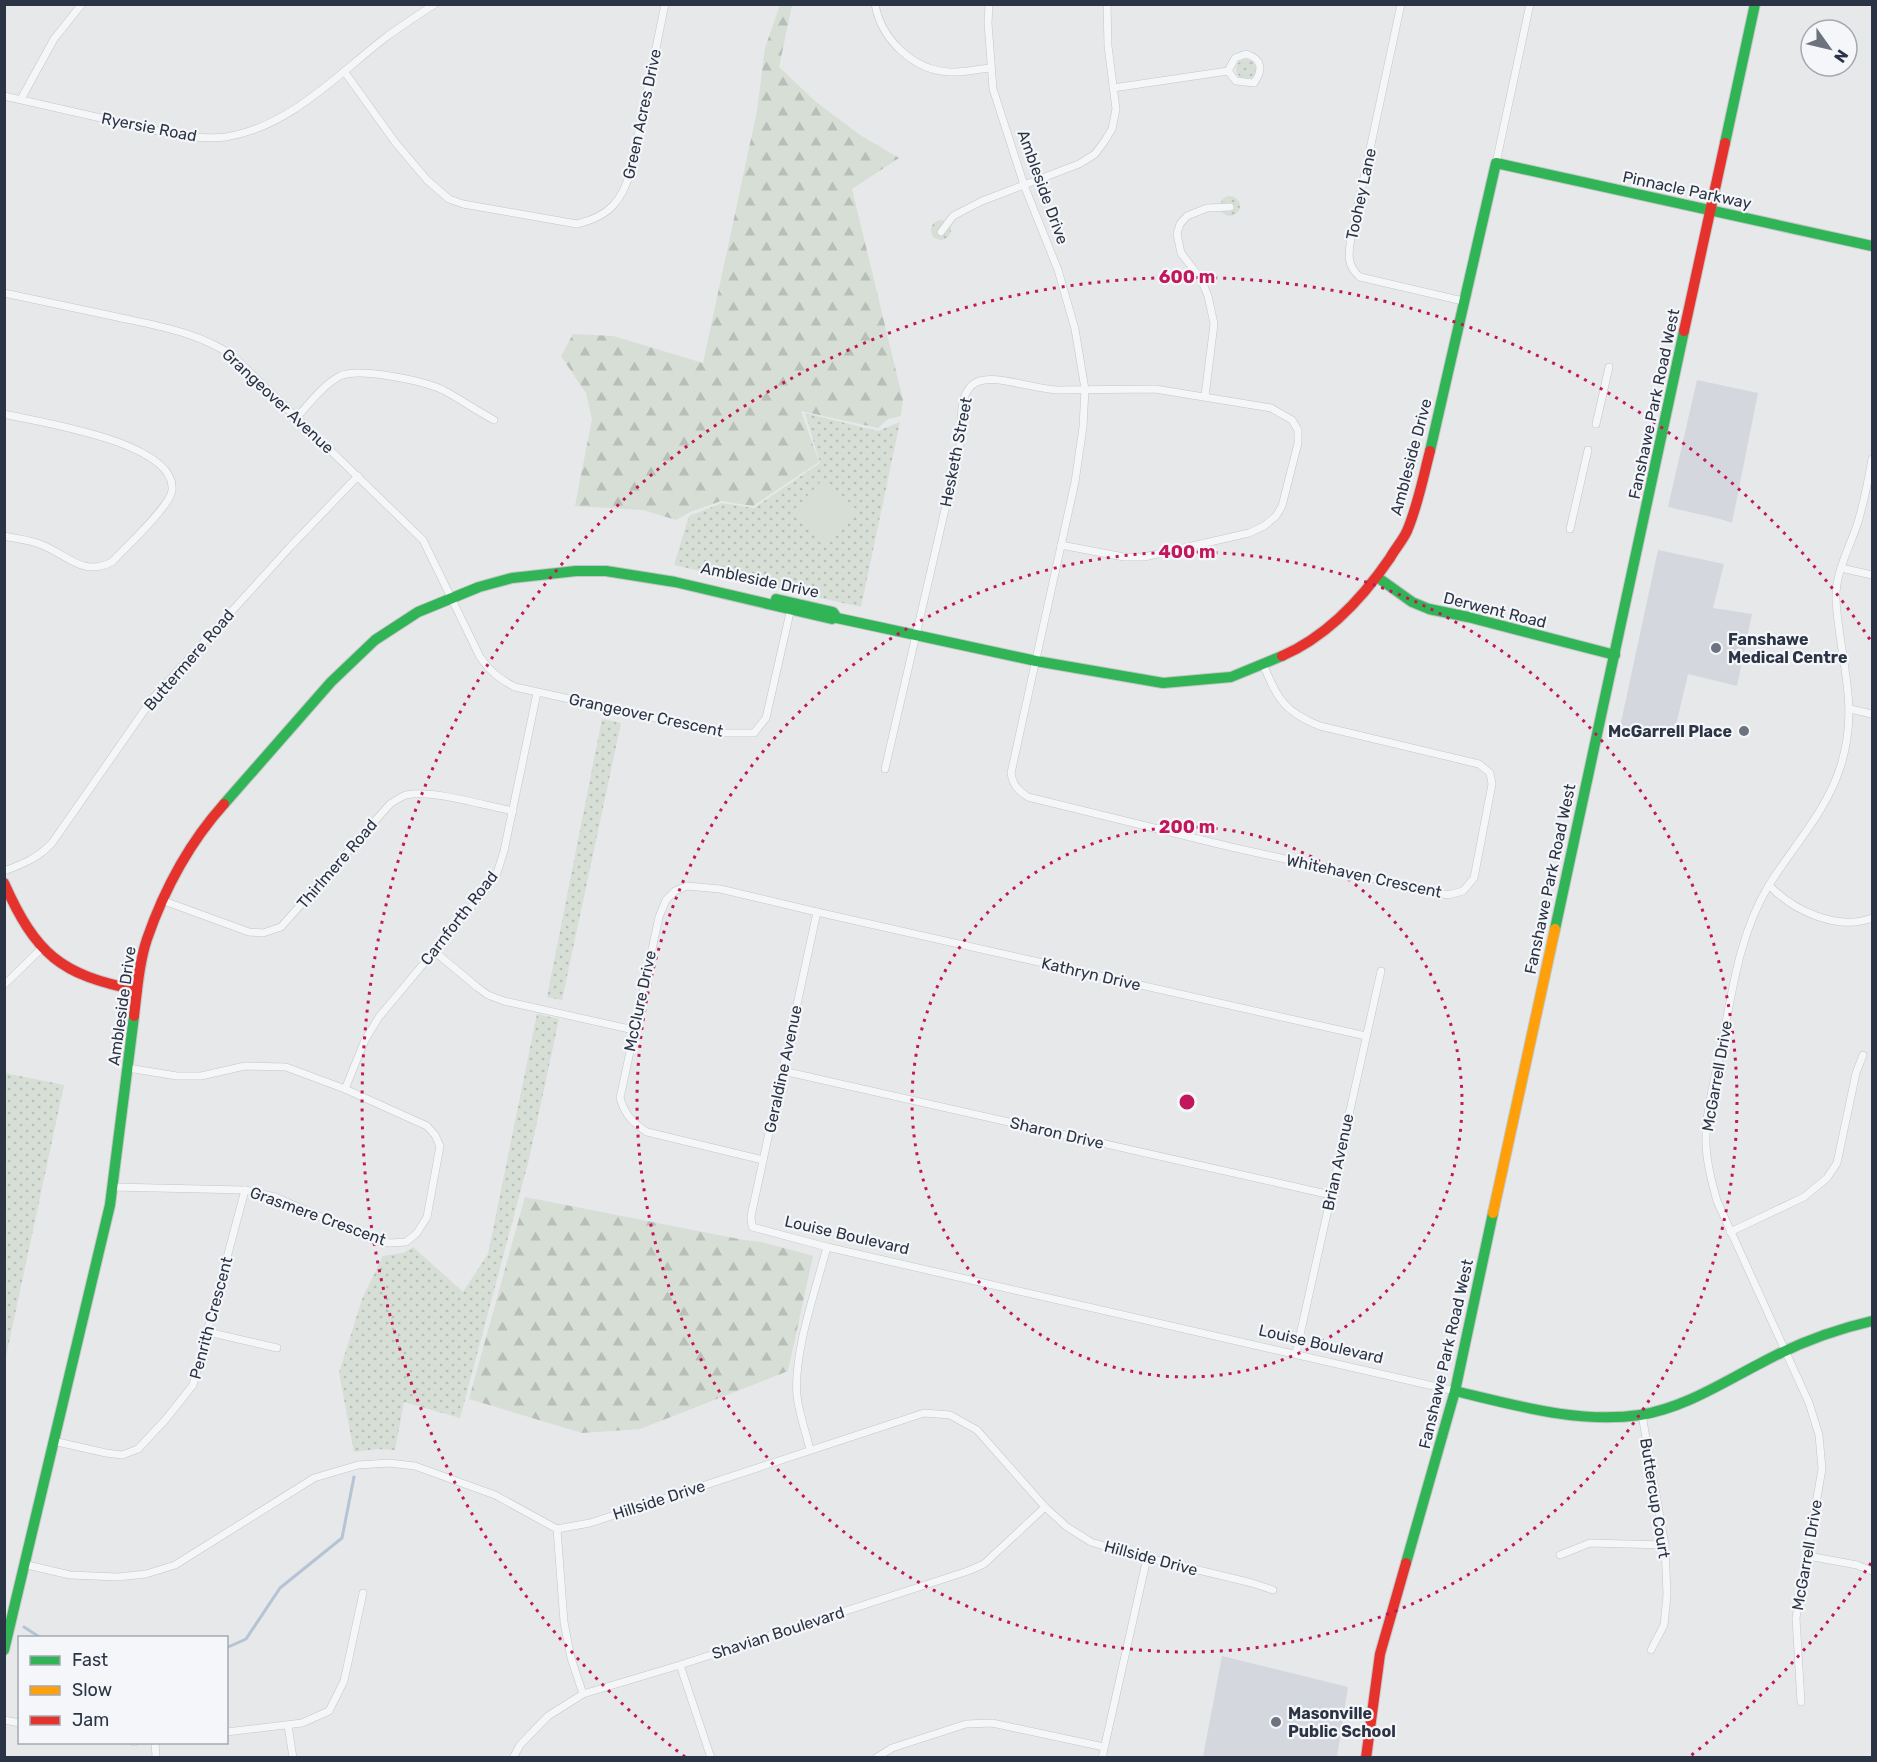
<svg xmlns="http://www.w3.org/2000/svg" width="1877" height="1762" font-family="Rubik,sans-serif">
  <defs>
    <pattern id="grass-dots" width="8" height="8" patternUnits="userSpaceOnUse" patternTransform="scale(1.5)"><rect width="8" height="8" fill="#d6ded6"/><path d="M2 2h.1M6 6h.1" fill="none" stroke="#b8bfb9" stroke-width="1.8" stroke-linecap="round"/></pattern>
    <pattern id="forest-firs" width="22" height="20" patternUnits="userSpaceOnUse" patternTransform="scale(1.5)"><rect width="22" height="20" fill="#d6ded6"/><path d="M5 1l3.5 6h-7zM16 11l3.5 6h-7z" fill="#b8bfb9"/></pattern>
  </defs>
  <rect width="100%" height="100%" fill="#e6e8ea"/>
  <g fill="#d4d7dd">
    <path d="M1697,380L1758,393L1732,523L1720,519L1668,507Z"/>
    <path d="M1658,550L1724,564L1713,608L1752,614L1737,686L1688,674L1673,738L1620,727Z"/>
    <path d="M1222,1656L1348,1687L1337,1757H1203Z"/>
  </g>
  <g fill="url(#grass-dots)">
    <circle cx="1246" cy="69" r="10"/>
    <circle cx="1230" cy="206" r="10"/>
    <circle cx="941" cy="230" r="10"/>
    <path d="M805,413L878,431L900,422L861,607L674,565L689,516L722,503L754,508L820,463Z"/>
    <path d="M602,719L621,723L562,1000L547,997Z"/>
    <path d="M537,1014L559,1019L529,1159L460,1418L404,1402L395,1450L377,1449L354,1452L339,1373L362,1299L383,1256L404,1253L413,1247L463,1292L488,1254Z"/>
    <path d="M5,1073L64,1085L5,1361L4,1073Z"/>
  </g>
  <g fill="url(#forest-firs)">
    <path d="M780,5H792L779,67L816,102L860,135L899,158L852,189L903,400L901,416L888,419L878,428L801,411L819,462L753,506L721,501L690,512L676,520L643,510L575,506L592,419L586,393L561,356L573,334L613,336L703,363L757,111L765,48Z"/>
    <path d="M525,1197L744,1240L762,1242L813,1256L788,1371L640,1429L582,1433L469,1399Z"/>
  </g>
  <path fill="#d6ded6" d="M824,478L858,511L830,543L793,511Z"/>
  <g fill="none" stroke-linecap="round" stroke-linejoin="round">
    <g stroke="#b4c4d5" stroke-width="3">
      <path d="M24,1627L41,1638"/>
      <path d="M226,1648L246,1639L280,1588L342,1538L354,1477"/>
    </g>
    <defs>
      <g id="street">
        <path d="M875,4C881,39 913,70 949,72C962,73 977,69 991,68"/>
        <path d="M989,4L988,23L993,89L1024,185L1058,270L1075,329L1085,389L1083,427L1075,482L1011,773C1013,786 1018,790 1028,797L1231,847L1448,895L1463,891L1474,878L1492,784L1490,773L1479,764L1320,726C1284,712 1277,698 1263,664"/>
        <path d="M1401,4L1351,238C1348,255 1347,266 1360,277L1463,301"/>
        <path d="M344,71L395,142L427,180L449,199L463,204L577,224C610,216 622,201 631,170L665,4"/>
        <path d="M1113,88L1228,71L1236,81L1254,83C1263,70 1263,59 1246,54L1235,58L1228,71"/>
        <path d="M4,96L180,136C195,137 211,139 226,137C289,127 337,75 385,38C401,26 418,15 435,4"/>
        <path d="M21,99L54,39L82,4"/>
        <path d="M1496,163L1530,4"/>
        <path d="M941,232L953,216L982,201L1079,164L1095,154L1104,142L1112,129L1116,109L1108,46L1107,4"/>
        <path d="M4,293C42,301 79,309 117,317C158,326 198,332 233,356L423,540L480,657C490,671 499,679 515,687L724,733H754L766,718L791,608"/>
        <path d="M1205,396L1214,324L1208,296L1201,279L1181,253L1177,234L1180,224L1187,216L1207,208L1230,207"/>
        <path d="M4,414C38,422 178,442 172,491C169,507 125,548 112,562C82,577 68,555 42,545C31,540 17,539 4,536"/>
        <path d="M297,417C310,403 323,385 340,376C359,367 424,381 443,390C460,399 477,411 494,420"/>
        <path d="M1596,424L1609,367"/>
        <path d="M1570,529L1588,450"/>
        <path d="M1841,568L1872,575"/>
        <path d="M1850,709L1872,714"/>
        <path d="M885,769L962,436C954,351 1006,386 1057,390L1155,389L1271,408L1292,420L1298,430V443L1282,506L1276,516L1264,526L1249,533L1144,557H1124L1061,545"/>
        <path d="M4,871C23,864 38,858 52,843L153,698L290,547L358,476"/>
        <path d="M1769,885C1793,911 1838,931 1872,918"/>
        <path d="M164,901L249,932L263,933L281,927L390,804C395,801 400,797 406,795C431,789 486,806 513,811"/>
        <path d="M817,912L751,1216L752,1227L827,1247L1455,1391"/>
        <path d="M434,951L477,987L488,995L504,1001L634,1030"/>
        <path d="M4,985L42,948"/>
        <path d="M783,1071L1331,1195"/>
        <path d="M345,1089L365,1040L379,1017L486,889L497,873L504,851L537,693"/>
        <path d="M763,1160L647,1132C633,1123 625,1115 620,1098L659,917L666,900L675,891L687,886L720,889L817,912L1366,1036"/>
        <path d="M112,1187L245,1190L275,1197L376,1241L390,1243L406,1242L417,1233L427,1217L440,1146L435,1135L427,1126L345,1089L286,1067L245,1066L201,1076H177L128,1068"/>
        <path d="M1730,1232L1804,1197L1827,1178L1837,1163L1856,1073L1863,1055"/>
        <path d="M208,1332L277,1348"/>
        <path d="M1296,1353L1381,971"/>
        <path d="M1642,1415L1665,1545L1667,1595L1664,1625L1651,1650"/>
        <path d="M53,1441L106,1453L122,1455L138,1449L166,1419L193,1385L245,1190"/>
        <path d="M810,1450C806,1432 799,1414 797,1396C793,1353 816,1289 827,1247"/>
        <path d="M557,1529L564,1622L571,1658L583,1694"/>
        <path d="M1560,1555L1590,1543L1665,1545"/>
        <path d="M1808,1556L1857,1565L1872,1571"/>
        <path d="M23,1564L70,1575L118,1577L146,1574L175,1565L314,1478L358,1465L389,1463L415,1466L495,1495L557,1529L590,1523L924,1413L950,1415L977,1430L1045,1507L1067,1527L1091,1542L1124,1552L1252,1583L1273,1590"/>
        <path d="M680,1665L711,1758"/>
        <path d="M1801,1702L1796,1618L1822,1469L1819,1435L1809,1403L1717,1201C1711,1179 1705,1157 1706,1134C1706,1110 1716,1073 1721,1049C1732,993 1739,934 1769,885C1794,845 1827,811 1841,765C1860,704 1839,658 1836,599C1835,573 1849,549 1857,525C1864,504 1868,481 1872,459"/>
        <path d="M4,1720L20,1723"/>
        <path d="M288,1725L293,1758"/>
        <path d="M226,1732L302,1723L329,1711L344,1681L363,1593"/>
        <path d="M134,1742H135"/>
        <path d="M155,1742L156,1758"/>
        <path d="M513,1758L520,1745L548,1716L583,1694L680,1665L968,1571L984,1564L1045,1507"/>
        <path d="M876,1758L892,1748L966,1724L992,1723L1104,1747"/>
        <path d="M1102,1758L1147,1558"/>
      </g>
      <g id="fast">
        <path d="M1725,143L1755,4"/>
        <path d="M1430,451L1496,163L1872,246"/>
        <path d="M1377,577L1412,602L1429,609L1468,617L1615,655"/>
        <path d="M776,599L833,612L837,618L1036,661L1163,683L1231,677L1282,656"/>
        <path d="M224,804L331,682L375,640L418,612L479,587L512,578L576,571H606L675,582L832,619"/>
        <path d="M1555,929L1684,331"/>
        <path d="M1455,1391C1515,1405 1578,1424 1640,1415C1684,1408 1722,1383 1761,1363C1796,1344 1833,1330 1872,1321"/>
        <path d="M1406,1563L1455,1391L1493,1213"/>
        <path d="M4,1650L110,1205L134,1016"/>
      </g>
      <path id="slow" d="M1493,1213L1555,929"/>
      <g id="jam">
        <path d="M1684,331L1725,143"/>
        <path d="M1282,656C1328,636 1362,599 1390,558C1395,549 1403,540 1407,531C1418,505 1423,478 1430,451"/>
        <path d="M4,883C36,954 60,975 137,990"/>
        <path d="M134,1016C137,991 139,963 147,939C164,890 190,842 224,804"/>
        <path d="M1366,1758L1380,1654L1406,1563"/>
      </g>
    </defs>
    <use href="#street" stroke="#c4c6c8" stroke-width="8"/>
    <use href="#fast" stroke="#c4c6c8" stroke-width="12"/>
    <use href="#slow" stroke="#c4c6c8" stroke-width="12"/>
    <use href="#jam" stroke="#c4c6c8" stroke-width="12"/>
    <use href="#street" stroke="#f5f6f7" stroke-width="7"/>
    <use href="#fast" stroke="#30b455" stroke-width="10"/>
    <use href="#slow" stroke="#ff9f0a" stroke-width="10"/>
    <use href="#jam" stroke="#e5322d" stroke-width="10"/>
  </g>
  <g fill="none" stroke="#c2185b" stroke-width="3" stroke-dasharray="3 6">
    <circle cx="1187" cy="1102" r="275"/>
    <circle cx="1187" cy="1102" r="550"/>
    <path d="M1871 1563A825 825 0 0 1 1689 1757M685 1757A825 825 0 1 1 1871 641"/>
  </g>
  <g fill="#6c737f" stroke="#f4f6f9" stroke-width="2">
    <circle cx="1716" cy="648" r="6"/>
    <circle cx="1744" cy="731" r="6"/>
    <circle cx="1276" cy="1722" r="6"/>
  </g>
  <g text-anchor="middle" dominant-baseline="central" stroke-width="4.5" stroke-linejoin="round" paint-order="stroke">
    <g font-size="16" fill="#2b3445" stroke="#f4f6f9">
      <text transform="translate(642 114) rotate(-78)">Green Acres Drive</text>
      <text transform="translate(149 127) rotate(11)">Ryersie Road</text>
      <text transform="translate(1043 187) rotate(70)">Ambleside Drive</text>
      <text transform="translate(1687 190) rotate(12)">Pinnacle Parkway</text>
      <text transform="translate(1361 194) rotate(-78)">Toohey Lane</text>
      <text transform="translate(278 401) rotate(43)">Grangeover Avenue</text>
      <text transform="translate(1654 404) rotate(-78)">Fanshawe Park Road West</text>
      <text transform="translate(956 452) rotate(-79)">Hesketh Street</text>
      <text transform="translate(1411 457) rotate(-75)">Ambleside Drive</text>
      <text transform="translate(760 580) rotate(12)">Ambleside Drive</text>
      <text transform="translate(1495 610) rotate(14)">Derwent Road</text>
      <text transform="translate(189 660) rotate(-49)">Buttermere Road</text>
      <text transform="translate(646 715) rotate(12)">Grangeover Crescent</text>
      <text transform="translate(337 864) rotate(-49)">Thirlmere Road</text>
      <text transform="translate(1364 876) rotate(12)">Whitehaven Crescent</text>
      <text transform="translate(1550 879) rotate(-78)">Fanshawe Park Road West</text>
      <text transform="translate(459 918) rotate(-52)">Carnforth Road</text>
      <text transform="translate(1091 974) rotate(13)">Kathryn Drive</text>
      <text transform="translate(640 1001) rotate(-78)">McClure Drive</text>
      <text transform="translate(122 1006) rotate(-82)">Ambleside Drive</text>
      <text transform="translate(783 1069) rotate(-78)">Geraldine Avenue</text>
      <text transform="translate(1717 1076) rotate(-80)">McGarrell Drive</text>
      <text transform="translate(1057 1133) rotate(13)">Sharon Drive</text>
      <text transform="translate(1338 1162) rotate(-78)">Brian Avenue</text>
      <text transform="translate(318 1216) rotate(20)">Grasmere Crescent</text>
      <text transform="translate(847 1235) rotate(13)">Louise Boulevard</text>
      <text transform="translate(211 1318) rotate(-75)">Penrith Crescent</text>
      <text transform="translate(1321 1344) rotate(13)">Louise Boulevard</text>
      <text transform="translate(1446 1354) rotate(-77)">Fanshawe Park Road West</text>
      <text transform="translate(1655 1498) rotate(81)">Buttercup Court</text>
      <text transform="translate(659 1500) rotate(-18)">Hillside Drive</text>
      <text transform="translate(1807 1555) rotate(-80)">McGarrell Drive</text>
      <text transform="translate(1151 1558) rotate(15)">Hillside Drive</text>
      <text transform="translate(778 1633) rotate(-18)">Shavian Boulevard</text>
    </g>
    <g font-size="16" font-weight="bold" fill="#2b3445" stroke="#f4f6f9" text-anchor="start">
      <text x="1728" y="639">Fanshawe<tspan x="1728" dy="18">Medical Centre</tspan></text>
      <text x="1732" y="731" text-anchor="end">McGarrell Place</text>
      <text x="1288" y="1713">Masonville<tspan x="1288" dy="18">Public School</tspan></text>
    </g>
  </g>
  <circle cx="1187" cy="1102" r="9" fill="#c2185b" stroke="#f4f6f9" stroke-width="3"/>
  <g font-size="18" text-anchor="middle" font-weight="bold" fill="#c2185b" stroke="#f4f6f9" stroke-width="4.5" stroke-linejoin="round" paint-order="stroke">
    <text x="1187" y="283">600 m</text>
    <text x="1187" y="558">400 m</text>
    <text x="1187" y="833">200 m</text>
  </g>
  <rect width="1877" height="1762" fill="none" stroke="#2b3445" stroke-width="12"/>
  <rect x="18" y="1636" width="210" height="108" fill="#f4f6f9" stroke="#a4a8b1" stroke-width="1.5"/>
  <rect x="30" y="1656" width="30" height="9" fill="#30b455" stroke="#a4a8b1" stroke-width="1.5"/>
  <text x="72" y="1666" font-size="18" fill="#2b3445">Fast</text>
  <rect x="30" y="1686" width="30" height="9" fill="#ff9f0a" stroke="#a4a8b1" stroke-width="1.5"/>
  <text x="72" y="1696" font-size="18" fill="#2b3445">Slow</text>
  <rect x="30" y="1716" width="30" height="9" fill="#e5322d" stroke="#a4a8b1" stroke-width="1.5"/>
  <text x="72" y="1726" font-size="18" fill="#2b3445">Jam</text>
  <g transform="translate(1829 48) rotate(124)"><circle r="28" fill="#f4f6f9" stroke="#a4a8b1" stroke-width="1.5"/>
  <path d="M0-4.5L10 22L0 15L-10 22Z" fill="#6c737f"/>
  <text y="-9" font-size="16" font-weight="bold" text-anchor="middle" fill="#2b3445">N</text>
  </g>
</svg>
